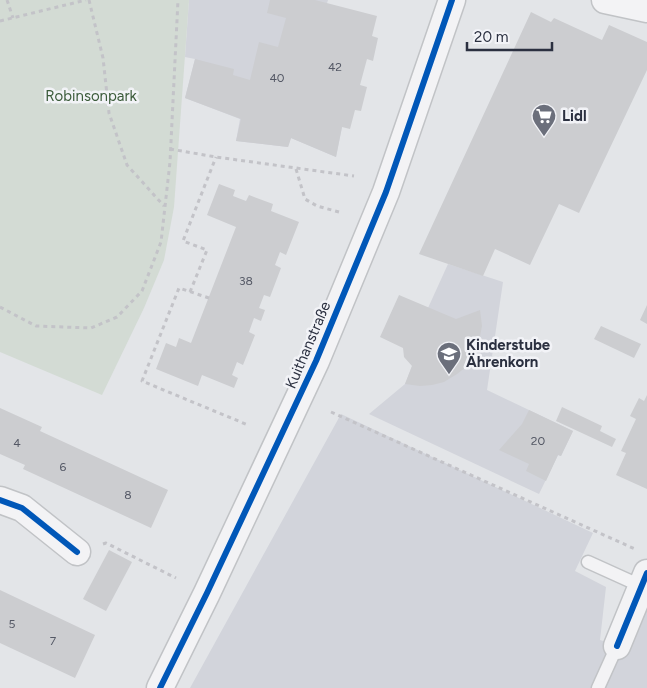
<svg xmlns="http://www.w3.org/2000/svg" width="647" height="688" font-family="Figtree,sans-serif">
  <rect width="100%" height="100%" fill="#e3e5e8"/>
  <g fill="#d2d4db">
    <path d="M189,0H328L294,116L342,127L336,157L291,138L288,147L236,141L240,119L185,98L195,59L185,57Z"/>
    <path d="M448,264L503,282L487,390L573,431L561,456L558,455L539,494L369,414L405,384L412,366L428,308Z"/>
    <path d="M341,414L593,533L575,571L606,587L600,640L616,645L647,579V688H190Z"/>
  </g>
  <path fill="#d3dbd4" d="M0,0H189L174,207L164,260L144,308L102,395L0,352Z"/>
  <g fill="#cccdd0">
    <path d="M270,0H315L377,16L372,36L378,38L373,61L367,59L360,85L367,87L361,111L355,110L350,129L342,127L336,157L291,138L288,147L236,141L241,119L185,98L195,59L234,69L233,75L250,80L259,42L278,47L286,18L267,13Z"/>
    <path d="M531,12L551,22L554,18L602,40L609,25L647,42V70L579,213L559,204L530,265L495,249L483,276L419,254Z"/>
    <path d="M219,184L235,190L233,196L246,201L249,195L273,204L271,211L299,222L286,255L280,252L275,265L281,268L270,297L264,295L259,308L265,310L261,321L254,318L249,332L255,335L243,365L237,362L232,375L238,378L234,388L202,375L198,386L156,369L166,343L176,347L179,338L191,343L236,227L207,215Z"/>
    <path d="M399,295L456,319L480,310L482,326L478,347L466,367L457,374L444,382L432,385L420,386L405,384L412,366L404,357L403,348L380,337Z"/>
    <path d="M647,305V324L640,320Z"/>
    <path d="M601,326L641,344L634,358L594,339Z"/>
    <path d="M647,395V489L616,475L626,453L621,451L636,419L630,416L639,398L644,401Z"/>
    <path d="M562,407L602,426L600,431L616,439L612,447L556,421Z"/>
    <path d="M0,408L42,427L40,431L168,490L151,528L23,469L25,465L0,454Z"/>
    <path d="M529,410L573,431L561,456L558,455L546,481L526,471L529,464L499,450L522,424Z"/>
    <path d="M109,550L132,562L106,611L83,599Z"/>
    <path d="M0,590L95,635L75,678L0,643Z"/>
  </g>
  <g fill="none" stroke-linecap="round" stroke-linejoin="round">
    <defs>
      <g id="service">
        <path d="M588,562L641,586"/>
        <path d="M598,688L617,646"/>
      </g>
      <g id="minor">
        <path d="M605,0L647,9"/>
        <path d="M0,500L22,508L77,552"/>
        <path d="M617,646L647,573"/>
        <path d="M160,688L207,593L316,361L386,192L452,0"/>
      </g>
    </defs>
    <use href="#service" stroke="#c1c3c6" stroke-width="15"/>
    <use href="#minor" stroke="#c1c3c6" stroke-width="29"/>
    <g stroke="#c3c3c8" stroke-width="3" stroke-dasharray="4 4" stroke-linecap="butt">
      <path d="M7,0L13,18"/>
      <path d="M89,0L103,58L109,113L127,165L164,206"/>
      <path d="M0,21L86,0"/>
      <path d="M170,149L216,157L354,176"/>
      <path d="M296,169L305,199L317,206L339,212"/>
      <path d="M190,292L207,250L183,241L216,157"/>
      <path d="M209,298L179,288L142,381L248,425"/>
      <path d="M0,307L36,326L91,328L117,317L142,291L161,242L170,162L178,0"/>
      <path d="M331,412L635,549"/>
      <path d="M103,544L106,543L176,578"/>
    </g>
    <use href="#service" stroke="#f3f3f5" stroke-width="12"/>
    <use href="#minor" stroke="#f3f3f5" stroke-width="26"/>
    <defs>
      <g id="cycleway">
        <path d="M0,500L22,508L77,552"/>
        <path d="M617,646L647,573"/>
        <path d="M160,688L207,593L316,361L386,192L452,0"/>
      </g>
    </defs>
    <use href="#cycleway" stroke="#f2f3f7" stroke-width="9"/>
    <use href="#cycleway" stroke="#0057b8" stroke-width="6"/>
  </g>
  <defs>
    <symbol id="supermarket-pin" viewBox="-11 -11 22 30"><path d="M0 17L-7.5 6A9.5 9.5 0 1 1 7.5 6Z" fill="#6b6f7b" stroke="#f2f3f7"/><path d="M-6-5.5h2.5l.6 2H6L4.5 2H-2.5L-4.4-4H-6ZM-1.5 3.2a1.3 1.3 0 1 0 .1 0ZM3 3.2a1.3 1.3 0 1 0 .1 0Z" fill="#fff"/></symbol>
    <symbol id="school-pin" viewBox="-11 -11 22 30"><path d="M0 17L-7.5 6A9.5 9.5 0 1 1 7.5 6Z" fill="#6b6f7b" stroke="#f2f3f7"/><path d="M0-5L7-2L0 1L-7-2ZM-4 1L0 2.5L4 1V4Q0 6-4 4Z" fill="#fff"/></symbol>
  </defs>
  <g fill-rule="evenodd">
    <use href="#supermarket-pin" x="530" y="102" width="28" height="38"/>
    <use href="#school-pin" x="435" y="340" width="28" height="38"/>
  </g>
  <g text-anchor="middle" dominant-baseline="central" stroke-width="5" stroke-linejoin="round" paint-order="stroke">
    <g font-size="12" fill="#545865">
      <text x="335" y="67">42</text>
      <text x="277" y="78">40</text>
      <text x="246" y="281">38</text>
      <text x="538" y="441">20</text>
      <text x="17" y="443">4</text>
      <text x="63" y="467">6</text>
      <text x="128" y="495">8</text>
      <text x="12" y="624">5</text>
      <text x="53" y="641">7</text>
    </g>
    <g font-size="15" fill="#3b5b3a" stroke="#f2f3f7">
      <text x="91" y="96">Robinsonpark</text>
    </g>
    <g font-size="15" font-weight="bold" fill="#2b3040" stroke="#f2f3f7" text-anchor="start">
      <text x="562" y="116">Lidl</text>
      <text x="466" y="345">Kinderstube<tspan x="466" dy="17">Ährenkorn</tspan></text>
    </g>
    <g font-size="15" fill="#2b3040" stroke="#f2f3f7">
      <text transform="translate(308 345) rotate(-67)">Kuithanstraße</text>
    </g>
  </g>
  <path d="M467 42v8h85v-8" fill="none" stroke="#2b3040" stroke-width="2.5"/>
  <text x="474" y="42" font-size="15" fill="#2b3040" stroke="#f2f3f7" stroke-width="4" paint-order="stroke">20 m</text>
</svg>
